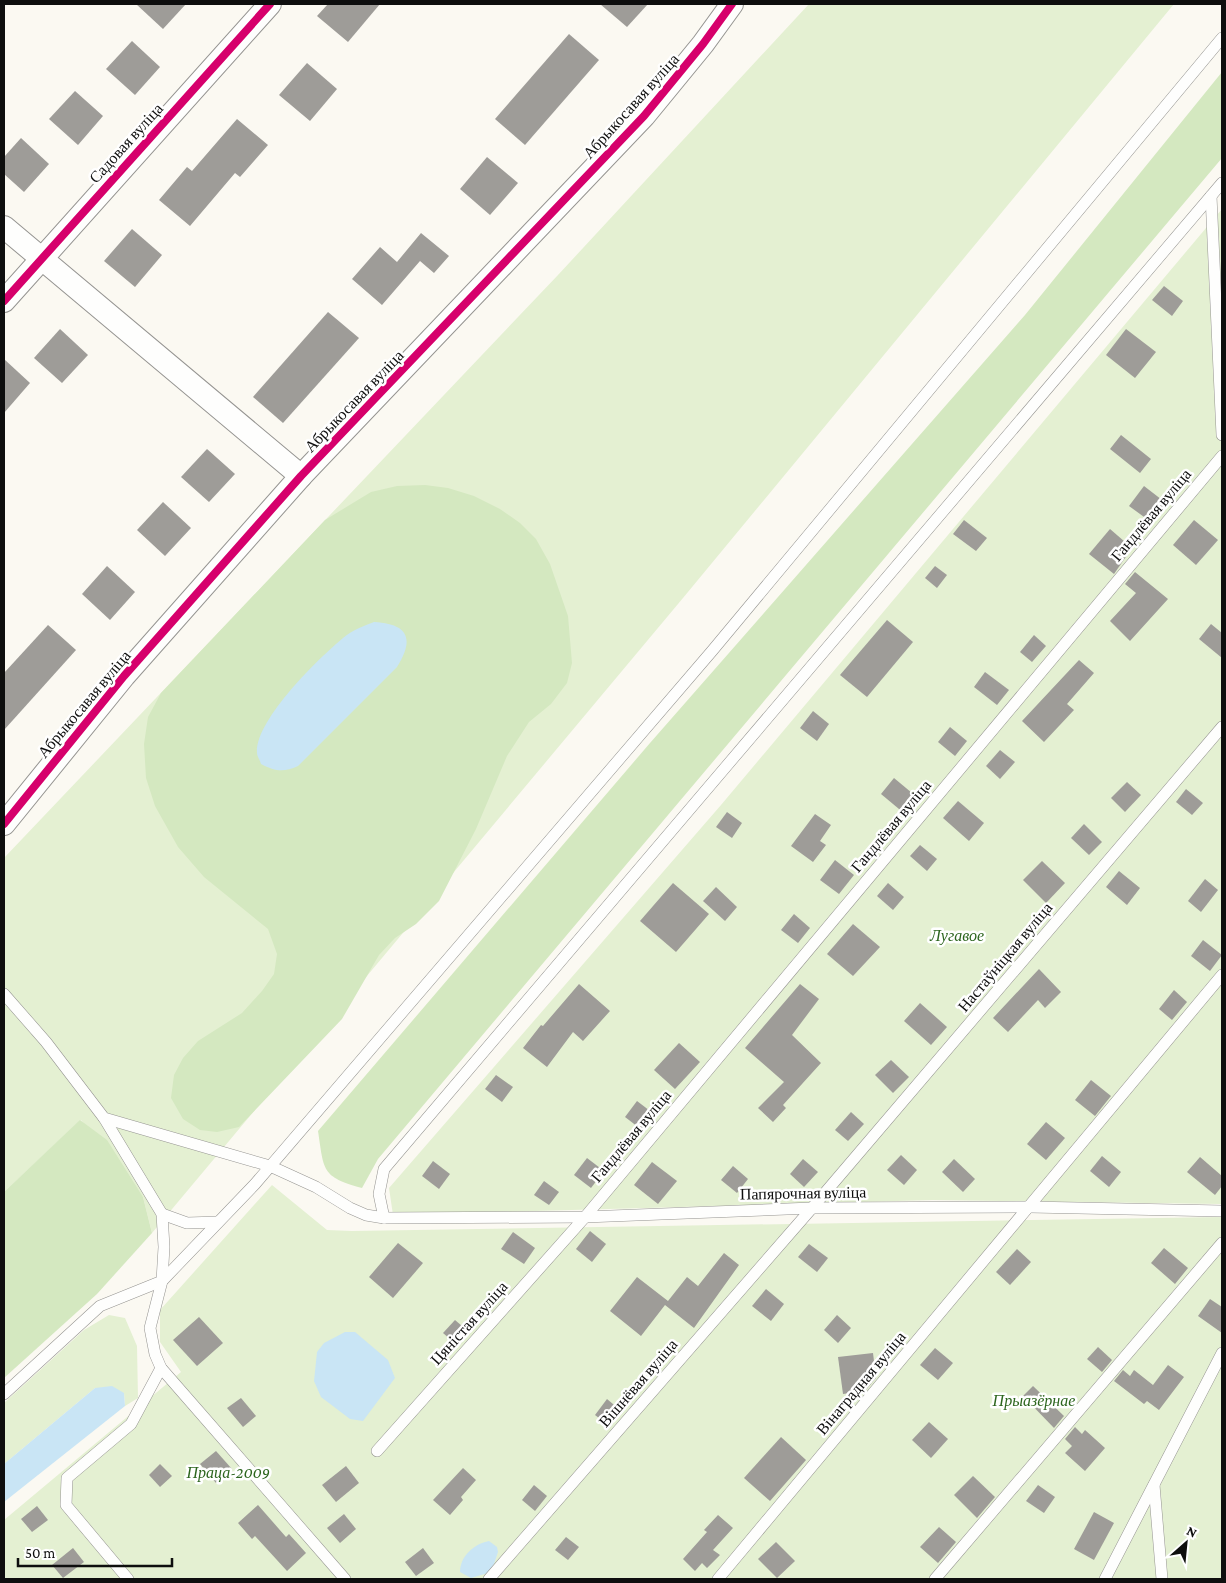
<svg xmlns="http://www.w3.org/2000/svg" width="1226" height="1583" font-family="'Crimson Pro',serif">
  <rect width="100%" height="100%" fill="#fbf9f2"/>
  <g fill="#e4f0d2">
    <path d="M809,4H1174L683,598L152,1233L143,1197L81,1120L4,1192V858L558,275Z"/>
    <path d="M1222,209V1204L933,1200L393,1215L389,1188L721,805Z"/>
    <path d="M272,1185L327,1230L352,1231L1222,1217V1579H4V1520L181,1372L160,1342V1310Z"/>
    <path d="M109,1315L125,1318L137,1346L138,1398L125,1406L124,1393L95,1388L4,1464V1403L84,1330Z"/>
  </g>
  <g fill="#d4e8c0">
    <path d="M1222,72V158L378,1159L362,1188C321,1177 324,1170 318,1131L650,743L1025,315Z"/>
    <path d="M425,485L448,488L474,496L500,509L520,523L536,539L550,564L568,616L572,663L567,683L551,704L529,722L507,756L476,829L439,901L416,924L395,938L379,955L342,1019L239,1127L217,1132L200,1130L183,1119L171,1098L174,1075L183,1058L198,1041L242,1013L262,991L274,974L277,954L268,929L204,877L178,847L155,806L146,778L144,744L148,717L161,693L325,520L371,492L397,486Z"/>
    <path d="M80,1120L107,1140L143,1197L152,1233L97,1294L4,1378V1192Z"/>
  </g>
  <g fill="#c9e5f5">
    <path d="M374,622C408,624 415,638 397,667L298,766C283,773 275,771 261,764C260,760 257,756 257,753C255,720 319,658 343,638C352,630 364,626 374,622Z"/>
    <path d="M345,1332H355L388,1360L395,1378L363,1421L350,1419L321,1397L314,1381L317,1352L324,1343Z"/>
    <path d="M112,1386L124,1393L125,1406L4,1502V1464L95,1388Z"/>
    <path d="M489,1541L497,1547L498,1552L494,1564L488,1573L471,1578L460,1572C460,1556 474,1544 489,1541Z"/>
  </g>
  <g fill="#9e9c98">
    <path d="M136,4H186L163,29Z"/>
    <path d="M328,4H380L348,42L317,16Z"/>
    <path d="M600,4H648L627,27Z"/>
    <path d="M569,34L599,60L525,145L495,119Z"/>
    <path d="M132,41L160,67L135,95L106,69Z"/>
    <path d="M307,63L337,89L310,121L279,95Z"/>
    <path d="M75,91L103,116L78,145L49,119Z"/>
    <path d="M237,119L268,145L240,177L235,173L190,226L159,200L187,167L192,171Z"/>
    <path d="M21,138L49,164L24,192L4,174V157Z"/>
    <path d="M487,157L518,183L490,215L460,189Z"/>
    <path d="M132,229L162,255L135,287L104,261Z"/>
    <path d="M421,233L449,256L434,273L420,261L382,305L352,279L380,247L397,262Z"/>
    <path d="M1164,286L1183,301L1172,316L1152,300Z"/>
    <path d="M328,312L359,338L283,423L253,397Z"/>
    <path d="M60,329L88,355L62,383L34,358Z"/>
    <path d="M1126,329L1156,352L1135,378L1106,355Z"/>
    <path d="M4,359L30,383L4,413Z"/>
    <path d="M1121,435L1151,459L1140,473L1110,449Z"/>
    <path d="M207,449L235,474L209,502L181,477Z"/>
    <path d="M1144,486L1166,503L1151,522L1129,506Z"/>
    <path d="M163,502L191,528L165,556L137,530Z"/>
    <path d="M964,520L987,538L976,551L953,534Z"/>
    <path d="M1194,520L1218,540L1196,565L1173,545Z"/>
    <path d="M1110,529L1132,548L1114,574L1089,554Z"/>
    <path d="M107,566L135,592L110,620L82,594Z"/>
    <path d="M935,566L947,575L937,588L925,578Z"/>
    <path d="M1135,572L1168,599L1130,641L1110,621L1136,593L1125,584Z"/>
    <path d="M887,620L913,642L867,697L840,675Z"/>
    <path d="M1211,624L1222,633V658L1199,639Z"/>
    <path d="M48,625L76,650L4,730V673Z"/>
    <path d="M1034,635L1046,646L1032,662L1020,652Z"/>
    <path d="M1079,660L1094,673L1067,704L1074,710L1044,742L1022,721Z"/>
    <path d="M985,672L1009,690L997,705L974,687Z"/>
    <path d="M813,711L829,724L817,741L800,728Z"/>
    <path d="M950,727L967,741L955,756L938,742Z"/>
    <path d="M1000,750L1015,762L1000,779L986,766Z"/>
    <path d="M894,778L918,798L905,814L881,794Z"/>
    <path d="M1127,782L1141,795L1125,812L1111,798Z"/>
    <path d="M1186,789L1203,803L1192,815L1176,802Z"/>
    <path d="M958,801L984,823L969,841L943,818Z"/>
    <path d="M727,812L742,823L732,838L716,827Z"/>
    <path d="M815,814L831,825L820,841L826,845L813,862L791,846Z"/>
    <path d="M1084,824L1102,842L1089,855L1071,838Z"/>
    <path d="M920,845L937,859L927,871L910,856Z"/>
    <path d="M835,860L854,875L839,894L820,880Z"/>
    <path d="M1042,861L1065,883L1046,903L1023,880Z"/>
    <path d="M1119,871L1140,888L1127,905L1106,887Z"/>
    <path d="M1205,879L1218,890L1201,912L1188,901Z"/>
    <path d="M673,883L709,914L676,952L640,921Z"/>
    <path d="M888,883L904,897L893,910L877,896Z"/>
    <path d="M716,887L737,907L725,921L703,901Z"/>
    <path d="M794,914L810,928L798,943L781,930Z"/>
    <path d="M853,924L880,947L853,976L827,954Z"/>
    <path d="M1203,940L1222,955L1210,971L1191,956Z"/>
    <path d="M1039,969L1061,992L1045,1008L1038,1000L1008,1032L993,1018Z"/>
    <path d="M579,984L610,1011L583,1041L573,1032L547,1067L523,1048L541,1025L543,1026Z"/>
    <path d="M800,984L819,999L792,1035L821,1063L783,1105L786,1108L773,1122L758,1108L784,1082L745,1048Z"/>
    <path d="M1174,990L1187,1002L1172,1020L1159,1009Z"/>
    <path d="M920,1003L947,1027L931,1045L904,1021Z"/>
    <path d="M679,1043L700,1062L675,1089L654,1070Z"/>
    <path d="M891,1060L909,1077L893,1093L875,1075Z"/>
    <path d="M496,1075L513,1087L502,1102L485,1089Z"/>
    <path d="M1091,1080L1111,1096L1095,1116L1075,1100Z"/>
    <path d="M637,1101L654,1114L642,1130L625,1117Z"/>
    <path d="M851,1112L864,1124L848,1141L835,1130Z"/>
    <path d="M1046,1122L1065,1138L1046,1160L1027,1144Z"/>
    <path d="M901,1155L917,1170L904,1185L887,1170Z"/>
    <path d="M1102,1156L1121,1172L1109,1187L1090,1171Z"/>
    <path d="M1200,1157L1222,1176V1186L1215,1195L1187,1172Z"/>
    <path d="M587,1158L604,1171L591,1188L574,1175Z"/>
    <path d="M803,1159L818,1172L804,1187L790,1174Z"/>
    <path d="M954,1159L975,1179L963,1192L942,1172Z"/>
    <path d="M433,1161L450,1174L439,1189L422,1176Z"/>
    <path d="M652,1162L677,1181L658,1204L634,1185Z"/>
    <path d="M733,1166L748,1179L737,1193L721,1180Z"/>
    <path d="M544,1181L559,1192L549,1205L534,1195Z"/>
    <path d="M590,1231L606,1244L592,1262L576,1249Z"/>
    <path d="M513,1232L535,1248L524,1264L501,1249Z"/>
    <path d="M398,1243L423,1263L393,1298L369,1277Z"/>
    <path d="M809,1244L828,1258L817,1272L798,1257Z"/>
    <path d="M1164,1248L1188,1268L1175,1284L1151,1263Z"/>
    <path d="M1017,1249L1031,1262L1010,1285L996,1272Z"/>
    <path d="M724,1253L739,1265L694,1328L665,1305L641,1336L610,1311L637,1277L668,1301L687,1277L698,1286Z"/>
    <path d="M766,1289L784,1304L771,1321L752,1306Z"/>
    <path d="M1210,1299L1222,1307V1333L1198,1316Z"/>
    <path d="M837,1315L851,1328L838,1343L824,1330Z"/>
    <path d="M199,1317L223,1343L197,1366L173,1340Z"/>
    <path d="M455,1320L469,1332L457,1345L443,1333Z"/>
    <path d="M1098,1347L1112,1360L1102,1372L1087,1359Z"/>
    <path d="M935,1348L953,1363L938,1380L920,1365Z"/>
    <path d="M873,1353L876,1378L865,1391L843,1394L838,1357Z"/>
    <path d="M1168,1365L1184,1377L1159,1410L1147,1401L1144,1404L1114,1381L1123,1370L1130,1376L1134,1370L1153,1385Z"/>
    <path d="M1033,1386L1064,1416L1054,1428L1023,1396Z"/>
    <path d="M241,1398L256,1416L243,1427L227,1408Z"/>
    <path d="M607,1399L620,1410L608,1425L595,1415Z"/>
    <path d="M929,1422L948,1439L931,1458L912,1440Z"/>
    <path d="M1075,1427L1082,1434L1085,1430L1105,1448L1085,1471L1065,1453L1072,1446L1065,1439Z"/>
    <path d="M781,1437L806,1460L770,1501L744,1478Z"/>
    <path d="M216,1451L232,1469L216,1483L200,1464Z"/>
    <path d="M160,1464L172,1476L160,1487L149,1475Z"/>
    <path d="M346,1466L359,1483L336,1502L322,1485Z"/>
    <path d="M463,1468L476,1480L461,1497L463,1500L450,1515L433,1500Z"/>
    <path d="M973,1476L995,1497L977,1518L954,1495Z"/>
    <path d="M534,1485L547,1496L535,1511L522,1500Z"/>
    <path d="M1038,1485L1055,1497L1044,1513L1026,1501Z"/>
    <path d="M258,1505L286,1537L289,1534L306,1553L287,1571L255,1536L252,1539L238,1523Z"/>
    <path d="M37,1506L48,1520L32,1532L21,1519Z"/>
    <path d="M1094,1512L1114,1523L1094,1560L1074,1549Z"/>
    <path d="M344,1514L356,1529L340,1543L327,1528Z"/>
    <path d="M718,1515L733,1528L713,1550L720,1555L707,1568L702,1563L695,1571L683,1559L707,1532L704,1530Z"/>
    <path d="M939,1527L956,1542L938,1563L920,1547Z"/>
    <path d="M566,1537L579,1547L568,1560L555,1550Z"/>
    <path d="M776,1542L795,1561L777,1578L758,1559Z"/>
    <path d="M73,1548L84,1562L63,1578L52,1565Z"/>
    <path d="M423,1548L434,1563L416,1576L405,1562Z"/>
  </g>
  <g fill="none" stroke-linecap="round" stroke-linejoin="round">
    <defs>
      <g id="service">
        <path d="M1211,196L1222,435"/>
        <path d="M4,994L46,1042L104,1118L270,1166L316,1187L350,1208L366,1215L384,1218L585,1217L812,1208L1030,1207L1222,1211"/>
        <path d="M162,1214L187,1223L218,1222"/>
        <path d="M384,1218L379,1194L384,1169L1222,183"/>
        <path d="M4,1394L100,1306L162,1281L164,1247L162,1214L104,1118"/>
        <path d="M377,1451L585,1217L1222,456"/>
        <path d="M1154,1485L1162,1579"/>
        <path d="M128,1579L66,1505L67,1478L131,1424L161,1368"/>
        <path d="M345,1579L161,1368L155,1354L150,1328L162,1281L255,1184L712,651L1222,38"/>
        <path d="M489,1579L812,1208L1222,727"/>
        <path d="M718,1579L1222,975"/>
        <path d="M935,1579L1222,1243"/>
        <path d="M1105,1579L1222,1353"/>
      </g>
      <g id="minor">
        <path d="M4,227L301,476"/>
        <path d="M4,301L270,4"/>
        <path d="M4,824L124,676L301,476L644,116L703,44L732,4"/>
      </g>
    </defs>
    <use href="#service" stroke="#959491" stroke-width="12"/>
    <use href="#minor" stroke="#959491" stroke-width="24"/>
    <use href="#service" stroke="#fefefd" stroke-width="11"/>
    <use href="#minor" stroke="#fefefd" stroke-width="22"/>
    <defs>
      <g id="cycleway">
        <path d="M4,301L270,4"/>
        <path d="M4,824L124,676L301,476L644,116L703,44L732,4"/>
      </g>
    </defs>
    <use href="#cycleway" stroke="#fff" stroke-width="11"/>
    <use href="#cycleway" stroke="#d6006c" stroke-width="8"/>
  </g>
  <g text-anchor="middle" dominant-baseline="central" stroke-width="5" stroke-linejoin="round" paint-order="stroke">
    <g font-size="16" fill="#0e0e0e" stroke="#fff">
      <text transform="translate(631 106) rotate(-48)">Абрыкосавая вуліца</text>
      <text transform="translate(126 143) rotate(-48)">Садовая вуліца</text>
      <text transform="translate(354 401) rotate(-46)">Абрыкосавая вуліца</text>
      <text transform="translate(1151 515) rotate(-50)">Гандлёвая вуліца</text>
      <text transform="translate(84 704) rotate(-50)">Абрыкосавая вуліца</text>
      <text transform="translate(891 826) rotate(-50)">Гандлёвая вуліца</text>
      <text transform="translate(1005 957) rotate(-50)">Настаўніцкая вуліца</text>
      <text transform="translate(631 1136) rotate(-50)">Гандлёвая вуліца</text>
      <text transform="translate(803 1193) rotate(-1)">Папярочная вуліца</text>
      <text transform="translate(469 1323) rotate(-48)">Цяністая вуліца</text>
      <text transform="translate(638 1383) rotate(-49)">Вішнёвая вуліца</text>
      <text transform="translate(861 1383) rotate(-50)">Вінаградная вуліца</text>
    </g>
    <g font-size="16" font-style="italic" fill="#2c651e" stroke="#fff">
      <text x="957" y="935">Лугавое</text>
      <text x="1034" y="1400">Прыазёрнае</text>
      <text x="228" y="1472">Праца-2009</text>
    </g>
  </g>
  <rect width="1226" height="1583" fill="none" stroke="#0e0e0e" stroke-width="10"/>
  <g transform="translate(1186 1543) rotate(27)" stroke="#ffffff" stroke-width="4" paint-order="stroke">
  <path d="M0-4L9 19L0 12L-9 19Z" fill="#0e0e0e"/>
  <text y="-8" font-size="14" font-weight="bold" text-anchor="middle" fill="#0e0e0e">N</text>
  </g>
  <path d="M18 1558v8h154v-8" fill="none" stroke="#0e0e0e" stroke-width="2.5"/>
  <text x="25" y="1558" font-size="15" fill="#0e0e0e" stroke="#ffffff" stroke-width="4" paint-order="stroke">50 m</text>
</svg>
